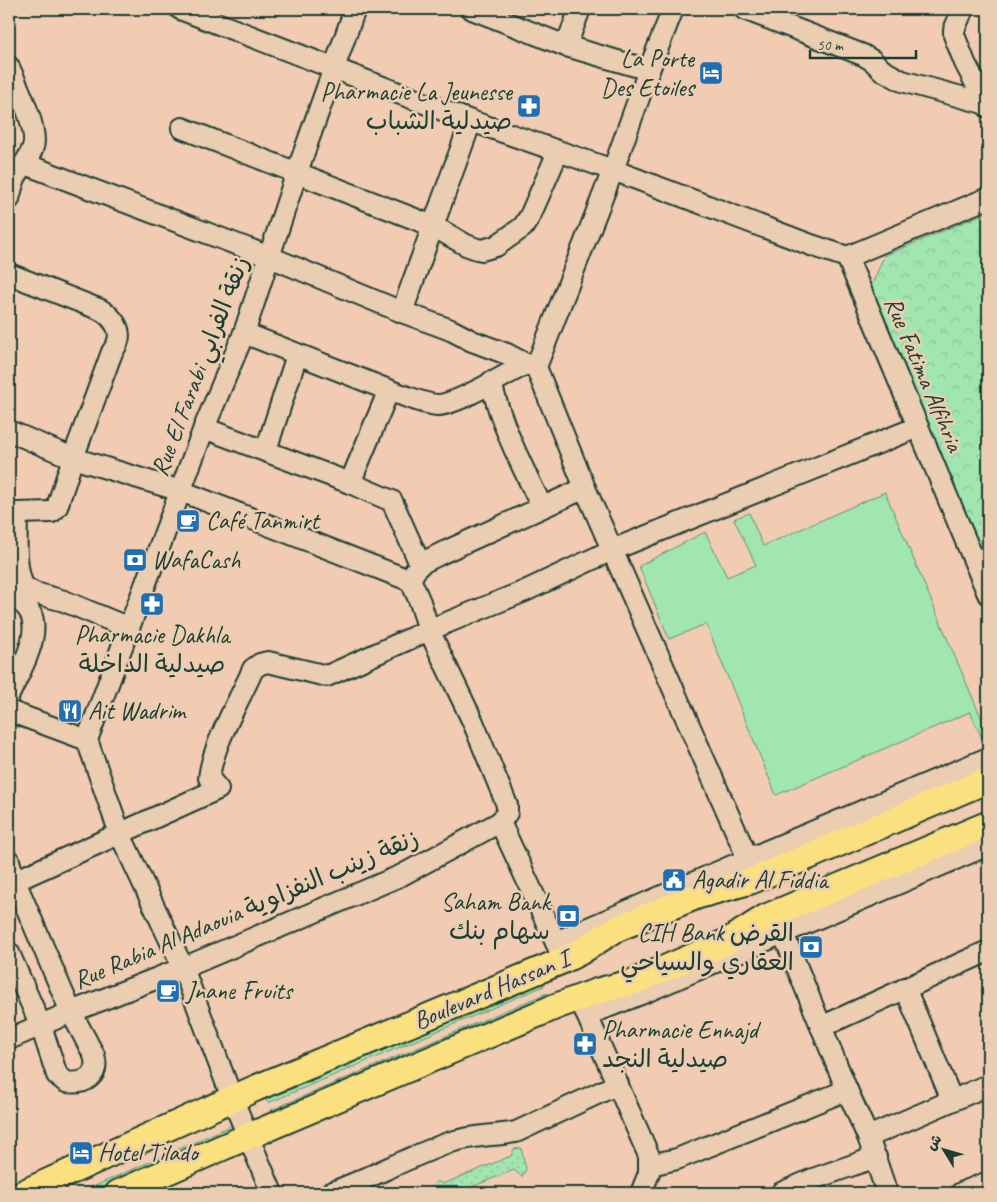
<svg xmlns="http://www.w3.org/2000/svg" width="997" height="1202" font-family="Caveat,'Playpen Sans Arabic',sans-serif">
  <defs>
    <pattern id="forest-firs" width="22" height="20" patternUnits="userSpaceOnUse" patternTransform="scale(1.25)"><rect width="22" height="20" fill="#a1e5b1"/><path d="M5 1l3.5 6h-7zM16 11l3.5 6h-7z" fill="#8ac599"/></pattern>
    <pattern id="park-crowns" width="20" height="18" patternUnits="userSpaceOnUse" patternTransform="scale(1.25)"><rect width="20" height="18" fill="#a1e5b1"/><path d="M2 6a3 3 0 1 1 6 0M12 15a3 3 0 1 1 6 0" fill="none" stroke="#8ac599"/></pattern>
    <pattern id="garden-dots" width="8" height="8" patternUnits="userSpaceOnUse" patternTransform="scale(1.25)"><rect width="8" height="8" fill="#a1e5b1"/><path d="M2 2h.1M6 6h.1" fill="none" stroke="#8ac599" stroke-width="1.8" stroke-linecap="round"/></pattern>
  </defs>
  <rect width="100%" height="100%" fill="#f1cbb2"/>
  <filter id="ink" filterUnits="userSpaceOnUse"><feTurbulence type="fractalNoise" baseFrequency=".02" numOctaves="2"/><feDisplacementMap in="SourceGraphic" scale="10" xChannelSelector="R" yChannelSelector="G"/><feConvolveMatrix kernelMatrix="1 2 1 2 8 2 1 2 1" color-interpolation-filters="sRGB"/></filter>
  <g filter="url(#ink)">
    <g fill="url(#forest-firs)" stroke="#609172">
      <path d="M542,982L544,986L268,1103L266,1100Z"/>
      <path d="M547,993L548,996L272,1114L271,1110Z"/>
      <path d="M235,1124L242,1136L112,1193H79Z"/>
    </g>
    <path fill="url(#park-crowns)" stroke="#609172" d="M988,212V567L871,287L884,256Z"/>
    <path fill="url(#garden-dots)" stroke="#609172" d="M521,1148L526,1169L522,1177L514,1170L456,1193H436L432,1186L437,1181L443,1184L511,1156L514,1149Z"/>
    <path fill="#a1e5b1" stroke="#609172" d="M885,492L988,734V751L970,712L776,795L706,624L669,639L639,566L705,532L727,577L756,565L734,519L749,513L763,546Z"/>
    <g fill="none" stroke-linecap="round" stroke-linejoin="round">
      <defs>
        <g id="minor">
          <path d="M180,9L471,121L613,170L811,245L847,257L988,198"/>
          <path d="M472,9L566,46L649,70"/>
          <path d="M744,9L863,55L873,61L882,70L902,81L987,104"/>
          <path d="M963,9L954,30V35L965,63L988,107"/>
          <path d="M566,46L580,9"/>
          <path d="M9,67C16,83 39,130 33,147C29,159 24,163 18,173C13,180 11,191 9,199"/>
          <path d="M471,121L433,226L466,245L477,249L482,250L496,246L523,227L530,216L558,152"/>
          <path d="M182,128L433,226L402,312"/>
          <path d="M25,164L270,257L402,312L451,330L472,341L507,354L526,364L536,367L585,488L748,859"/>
          <path d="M847,257L988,594"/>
          <path d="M9,274L101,310C111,316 122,328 118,341C117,345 114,349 112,352L73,458L57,507L52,512L17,513"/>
          <path d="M244,333L396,393C409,397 423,404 437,405C457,405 506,374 526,364"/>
          <path d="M536,367L613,170L649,70L673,9"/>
          <path d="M491,382C502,428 522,466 542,507"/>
          <path d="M389,390L350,483L392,501L420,564"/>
          <path d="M204,428L350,483"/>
          <path d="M9,431L73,458L181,491L411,581L420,602L429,630L473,722L507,805V813L500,822L564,960"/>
          <path d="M266,450L297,355"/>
          <path d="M9,513H17C17,534 14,569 24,587"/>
          <path d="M413,574L420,564L442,553L585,488"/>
          <path d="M9,596C57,613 22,665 9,695"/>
          <path d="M16,599L24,587L35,593L64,601L129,628"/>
          <path d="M9,711L87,740"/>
          <path d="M87,740L204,428L244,333L297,172L355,9"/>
          <path d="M87,740L120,834L183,968L232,1098L272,1193"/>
          <path d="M9,861L15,881L71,1012L94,1055C100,1076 85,1085 66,1082L57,1075L41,1026L9,953"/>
          <path d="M15,881L218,789L209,778C213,743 239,702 253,669L260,664L268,662L327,676L429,630L525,591L612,550L918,427"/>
          <path d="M783,933L847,1090L868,1137L887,1193"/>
          <path d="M556,942L748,859L988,758"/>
          <path d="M905,988L952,1100"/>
          <path d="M582,1004L649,1156V1173L641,1193"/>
          <path d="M587,1015L641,994L988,845"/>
          <path d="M821,1027L988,951"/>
          <path d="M9,1039L71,1012L183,968L402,875L500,822"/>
          <path d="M868,1137L988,1085"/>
          <path d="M650,1165L677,1159L847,1090"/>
          <path d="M330,1193C371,1178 410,1156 451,1142C473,1135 494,1136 516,1132L618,1084"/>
          <path d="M781,1193L813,1179L876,1157"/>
          <path d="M961,1193L988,1182"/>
        </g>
        <g id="major">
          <path d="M23,1193L256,1088L564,960L580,952L616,929L697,896L751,881L988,780"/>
          <path d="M118,1193L235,1142L557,1006L598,991L633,982L717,946L728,941L766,917L988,824"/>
        </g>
      </defs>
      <use href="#minor" stroke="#1f3d34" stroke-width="24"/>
      <use href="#major" stroke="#1f3d34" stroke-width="29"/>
      <use href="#minor" stroke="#ebceb1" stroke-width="20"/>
      <use href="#major" stroke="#fbe080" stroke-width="25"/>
    </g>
  </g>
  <defs>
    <symbol id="hotel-square" viewBox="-11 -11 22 22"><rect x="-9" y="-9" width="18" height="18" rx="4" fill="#1f6fb2" stroke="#ebceb1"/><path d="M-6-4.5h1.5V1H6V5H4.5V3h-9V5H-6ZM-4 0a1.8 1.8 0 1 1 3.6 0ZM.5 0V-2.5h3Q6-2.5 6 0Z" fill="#fff"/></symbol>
    <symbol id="pharmacy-square" viewBox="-11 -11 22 22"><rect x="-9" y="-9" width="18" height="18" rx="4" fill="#1f6fb2" stroke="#ebceb1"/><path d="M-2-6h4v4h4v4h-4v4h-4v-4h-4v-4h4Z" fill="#fff"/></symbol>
    <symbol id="cafe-square" viewBox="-11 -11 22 22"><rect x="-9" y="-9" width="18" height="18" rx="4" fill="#1f6fb2" stroke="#ebceb1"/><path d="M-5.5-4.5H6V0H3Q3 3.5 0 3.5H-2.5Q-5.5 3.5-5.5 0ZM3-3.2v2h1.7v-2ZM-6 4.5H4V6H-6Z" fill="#fff"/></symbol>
    <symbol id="bank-square" viewBox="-11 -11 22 22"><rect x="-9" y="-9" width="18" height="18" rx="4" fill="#1f6fb2" stroke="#ebceb1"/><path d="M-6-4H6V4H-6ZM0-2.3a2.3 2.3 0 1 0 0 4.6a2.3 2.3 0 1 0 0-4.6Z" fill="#fff"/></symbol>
    <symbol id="restaurant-square" viewBox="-11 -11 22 22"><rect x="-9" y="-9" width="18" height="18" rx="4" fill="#1f6fb2" stroke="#ebceb1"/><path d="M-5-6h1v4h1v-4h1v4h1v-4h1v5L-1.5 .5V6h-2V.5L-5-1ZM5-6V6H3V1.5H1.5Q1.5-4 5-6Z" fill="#fff"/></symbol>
    <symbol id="civic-square" viewBox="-11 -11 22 22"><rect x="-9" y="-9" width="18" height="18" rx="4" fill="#1f6fb2" stroke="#ebceb1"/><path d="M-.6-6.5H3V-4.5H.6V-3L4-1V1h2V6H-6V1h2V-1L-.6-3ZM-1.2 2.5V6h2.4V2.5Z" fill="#fff"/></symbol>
  </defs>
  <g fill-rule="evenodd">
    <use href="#hotel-square" x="697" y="59" width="28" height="28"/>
    <use href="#pharmacy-square" x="515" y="92" width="28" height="28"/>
    <use href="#cafe-square" x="174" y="507" width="28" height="28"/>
    <use href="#bank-square" x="121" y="546" width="28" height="28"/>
    <use href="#pharmacy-square" x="138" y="590" width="28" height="28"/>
    <use href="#restaurant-square" x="56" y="697" width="28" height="28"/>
    <use href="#civic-square" x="660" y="866" width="28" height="28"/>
    <use href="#bank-square" x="554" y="902" width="28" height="28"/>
    <use href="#bank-square" x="797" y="933" width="28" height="28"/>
    <use href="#cafe-square" x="154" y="977" width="28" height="28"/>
    <use href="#pharmacy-square" x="571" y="1030" width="28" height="28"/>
    <use href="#hotel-square" x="67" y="1139" width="28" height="28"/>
  </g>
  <g text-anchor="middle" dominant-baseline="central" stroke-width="5" stroke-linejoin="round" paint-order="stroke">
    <g font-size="25" fill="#1f3d34" stroke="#ebceb1" text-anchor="start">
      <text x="694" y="59" text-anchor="end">La Porte<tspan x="694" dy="29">Des Etoiles</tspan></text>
      <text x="512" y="92" text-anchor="end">Pharmacie La Jeunesse<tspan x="512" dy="29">صيدلية الشباب</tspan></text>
      <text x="206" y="521">Café Tanmirt</text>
      <text x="152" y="560">WafaCash</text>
      <text x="152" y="635" text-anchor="middle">Pharmacie Dakhla<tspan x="152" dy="29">صيدلية الداخلة</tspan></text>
      <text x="88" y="711">Ait Wadrim</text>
      <text x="692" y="880">Agadir Al Fiddia</text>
      <text x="550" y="902" text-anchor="end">Saham Bank<tspan x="550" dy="29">سهام بنك</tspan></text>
      <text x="794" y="933" text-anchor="end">CIH Bank القرض<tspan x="794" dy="29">العقاري والسياحي</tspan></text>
      <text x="186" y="991">Jnane Fruits</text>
      <text x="602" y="1030">Pharmacie Ennajd<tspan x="602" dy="29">صيدلية النجد</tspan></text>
      <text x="98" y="1153">Hotel Tilado</text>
    </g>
    <g font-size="25" fill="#1f3d34" stroke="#ebceb1">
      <text transform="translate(200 366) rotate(-69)">Rue El Farabi زنقة الفرابي</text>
      <text transform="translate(924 374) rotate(67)">Rue Fatima Alfihria</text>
      <text transform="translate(246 909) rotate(-23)">Rue Rabia Al Adaouia زنقة زينب النفزاوية</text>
      <text transform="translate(491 990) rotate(-23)">Boulevard Hassan I</text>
    </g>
  </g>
  <rect width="997" height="1202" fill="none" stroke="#ebceb1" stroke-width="30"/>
  <rect x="15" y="15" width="967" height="1172" fill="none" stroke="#1f3d34" stroke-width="2" filter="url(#ink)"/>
  <g transform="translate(944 1150) rotate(307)" stroke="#ebceb1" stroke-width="4" paint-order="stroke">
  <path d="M0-4L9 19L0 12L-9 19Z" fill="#1f3d34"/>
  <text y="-8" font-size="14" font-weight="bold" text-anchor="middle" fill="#1f3d34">ش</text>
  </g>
  <path d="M810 50v8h106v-8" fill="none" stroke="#1f3d34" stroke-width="2.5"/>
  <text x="817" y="50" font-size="15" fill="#1f3d34" stroke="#ebceb1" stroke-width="4" paint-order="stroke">50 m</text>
</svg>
